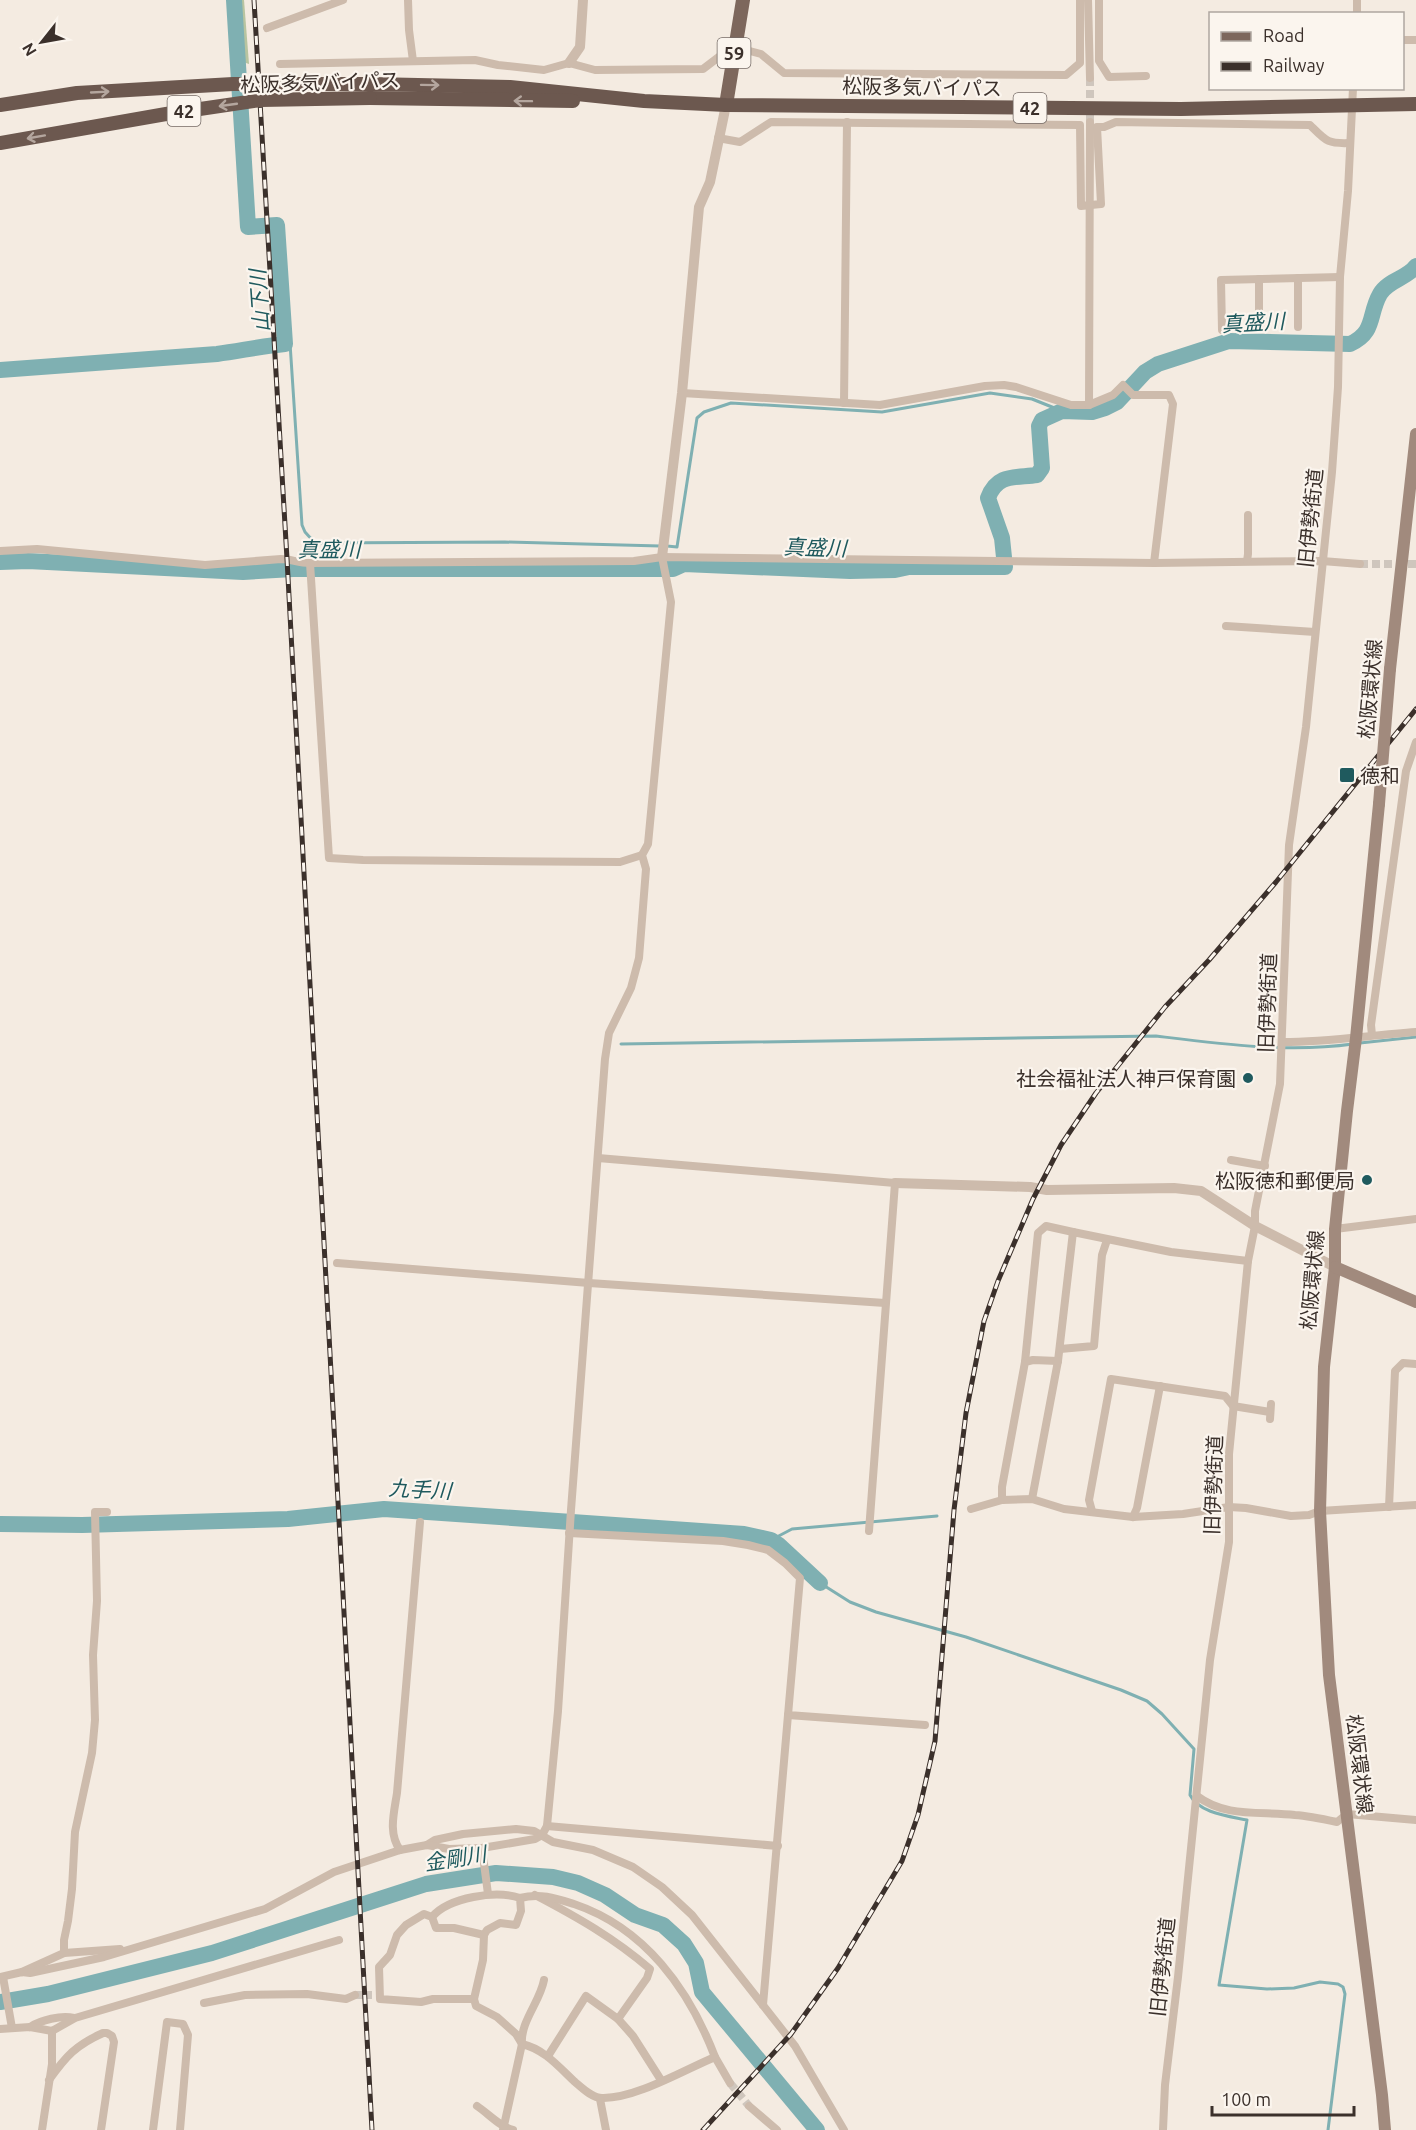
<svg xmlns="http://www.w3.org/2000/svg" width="1416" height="2130" font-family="Ubuntu,'Noto Sans JP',sans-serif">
  <rect width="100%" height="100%" fill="#f4ebe1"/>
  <path fill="#b8c4a0" d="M238,0H244L249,64L243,62Z"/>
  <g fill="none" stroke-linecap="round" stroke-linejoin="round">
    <g stroke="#7fb0b2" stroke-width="3">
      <path d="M285,344L290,343L302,525L305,532L315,543L505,542L660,546"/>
      <path d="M667,546L677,547L697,418L704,412L731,403L882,412L990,393L1032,399L1062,411"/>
      <path d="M1360,1043L1416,1037"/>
      <path d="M621,1044L1156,1036C1221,1044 1287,1053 1353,1044"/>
      <path d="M771,1540L792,1529L937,1516"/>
      <path d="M820,1583L850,1602L876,1612L966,1637L1121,1690L1147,1701L1162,1714L1194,1749L1190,1795C1199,1813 1228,1816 1247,1820L1219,1985L1267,1989L1294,1988L1320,1982L1338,1984L1343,1987L1345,1994L1328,2130"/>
    </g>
    <g stroke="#7fb0b2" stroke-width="16">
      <path d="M0,370L217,354C240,351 262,346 285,344L277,225L248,227L234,0"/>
      <path d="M0,562L28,561L243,572L293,569H673L684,564L850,571L895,570L909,567H1005L1002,538L988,498C997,473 1016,478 1037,475L1042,468L1039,426L1042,420L1062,411L1092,412L1105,408L1117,402L1145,372L1158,364L1229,341L1350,344C1376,332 1368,315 1380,294C1388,280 1408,278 1416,266"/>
      <path d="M0,1524L82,1525L288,1519L384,1509L744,1534L771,1540L779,1545L820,1583"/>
      <path d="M0,2002L48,1994L212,1953L426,1884L496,1873L553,1877L578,1883L605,1895L635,1915L663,1925L684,1944L696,1963L702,1992L817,2130"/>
    </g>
    <g stroke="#cfc6bd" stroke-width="8" stroke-dasharray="8 4" stroke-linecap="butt">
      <path d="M1090,78V122"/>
      <path d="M1360,564H1416"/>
      <path d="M355,1995H372"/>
      <path d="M730,2083L749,2106"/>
    </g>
    <g stroke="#cdbbac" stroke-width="8">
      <path d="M408,0L409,30L413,61"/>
      <path d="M1088,0L1090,78"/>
      <path d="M1099,0V61L1109,77L1146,76"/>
      <path d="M1357,14V0"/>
      <path d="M267,28L343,0"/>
      <path d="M1402,40H1416"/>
      <path d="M280,64L475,60L498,65L544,70L569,63L595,70L703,69L724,53L746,50L761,54L784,73L1066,75L1080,63V0"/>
      <path d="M718,138L740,142L771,122L1080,125L1081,206L1101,204L1097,127H1104L1116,122L1310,125C1326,141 1327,144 1350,143"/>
      <path d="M1298,278V327"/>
      <path d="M1259,279V327"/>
      <path d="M1222,330L1221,280L1340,277"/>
      <path d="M682,393L880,405L985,386L1004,385L1016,387L1071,405H1089L1113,395L1123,385L1133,395H1169L1173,404L1154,563"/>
      <path d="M844,403L847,122"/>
      <path d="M1089,405L1090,122"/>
      <path d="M0,551L37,549L205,565L281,559C291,559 298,563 310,563L634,561L662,557L1154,563L1322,561L1360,564"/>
      <path d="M1247,561L1248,554V515"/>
      <path d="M310,563L329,858L363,860L620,862L642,855"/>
      <path d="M1226,626L1315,632"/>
      <path d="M1372,1035L1371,1025L1406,771L1416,742"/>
      <path d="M1283,1042C1327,1042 1371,1035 1416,1032"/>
      <path d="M598,1158L895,1183L869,1531"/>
      <path d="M1231,1160L1265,1166"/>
      <path d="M1335,1229L1416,1219"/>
      <path d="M337,1263L589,1283L885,1303"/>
      <path d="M1060,1349L1094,1346L1102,1255L1107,1240"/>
      <path d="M1025,1362L1038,1233L1046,1226L1073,1232"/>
      <path d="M1270,1419L1271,1404"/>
      <path d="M1032,1499L1058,1361L1073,1232L1171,1252L1248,1261"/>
      <path d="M1002,1500V1487L1025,1362L1033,1360L1058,1361"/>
      <path d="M1389,1507L1395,1371L1403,1363L1416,1364"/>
      <path d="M971,1509L1002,1500L1032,1499L1064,1509L1133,1517L1183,1514L1229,1507L1246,1508L1291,1516L1309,1515L1320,1511L1416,1505"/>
      <path d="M1092,1511L1089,1500L1111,1379L1225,1396L1233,1406L1270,1412"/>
      <path d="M1133,1517L1137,1508L1160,1386"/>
      <path d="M569,1533L723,1541L748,1545L768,1550L785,1563L800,1578L788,1715L925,1725"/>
      <path d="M1197,1796C1226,1818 1260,1811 1295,1815C1309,1816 1323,1819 1337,1822L1347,1814L1416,1820"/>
      <path d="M547,1826L778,1846"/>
      <path d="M427,1845L435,1840L463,1834L516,1829L534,1831L553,1842L593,1850L633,1867L662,1887L692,1915L795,2046L844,2130"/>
      <path d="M482,1848L488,1894"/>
      <path d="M400,1850C388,1833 394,1813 397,1793L420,1522"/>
      <path d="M535,1895C577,1917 614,1938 650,1969L647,1978L618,2019L633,2036L661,2080"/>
      <path d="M520,1898C540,1893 555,1898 574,1904C645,1928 689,1989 715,2057"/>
      <path d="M432,1917C449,1897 496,1890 520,1898L521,1911L516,1925L500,1923L487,1930L484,1935L483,1960L474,1999L476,2006L497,2017L516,2034L522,2044C544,2049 559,2067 575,2082C582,2088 592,2098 602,2098C635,2099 684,2070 715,2057L730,2083"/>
      <path d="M64,1953L120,1949"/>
      <path d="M22,1972L64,1953V1940L68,1921L72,1889L75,1832L92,1753L95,1720L93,1655L97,1601L95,1512H107"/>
      <path d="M0,1977L22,1972L30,1973L104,1957L265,1909L334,1872L400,1850L427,1845L449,1849L482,1848L535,1839L542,1835L547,1826L558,1711L571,1510L605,1059L609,1033L631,988L639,958L646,869L642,855L648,844L671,602L662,557"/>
      <path d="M3,1977L12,2028"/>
      <path d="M474,1999H433L421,2002L380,1999L379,1967L390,1955L397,1935L406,1925L424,1914L432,1917L436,1928H454L484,1935"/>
      <path d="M204,2003L245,1995L307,1994L346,1999L355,1995"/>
      <path d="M763,2005L788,1715"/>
      <path d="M30,2027C41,2020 61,2015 74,2018"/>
      <path d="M0,2029L30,2027L52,2031L75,2018L339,1940"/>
      <path d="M548,2056L586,1996L618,2019"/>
      <path d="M49,2080C66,2056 76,2045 103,2033H107L112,2036L114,2042L101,2130"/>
      <path d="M600,2099L606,2130"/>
      <path d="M477,2106C489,2114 500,2127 513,2130"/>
      <path d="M749,2106L777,2130"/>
      <path d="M42,2130L52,2064V2031"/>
      <path d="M153,2130L167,2022L183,2024L188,2035L180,2130"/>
      <path d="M503,2130L522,2044C520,2022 540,2002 544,1980"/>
      <path d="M1163,2130L1165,2085L1178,1977L1210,1660L1229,1542V1454L1248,1261L1255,1226V1211L1280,1084L1289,845L1306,727L1332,472L1338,387L1340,277L1348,191L1353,88"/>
    </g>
    <g stroke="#cdbbac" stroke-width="10">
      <path d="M569,63L580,47L583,0"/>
      <path d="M662,557L682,393L699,207L710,182L726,105"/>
      <path d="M895,1183L1030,1187L1047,1190L1174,1188L1201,1191L1255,1226L1335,1267"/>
    </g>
    <g stroke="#a18a7d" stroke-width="12">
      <path d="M1390,669L1416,434"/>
      <path d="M1379,804L1356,1038L1347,1111L1335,1229V1267L1324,1367L1320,1511L1329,1675L1382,2095L1385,2130"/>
      <path d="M1335,1267L1416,1302"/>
    </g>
    <path stroke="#7d675c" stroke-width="14" d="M726,105L743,0"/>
    <g stroke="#6c584f" stroke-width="14">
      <path d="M372,84L510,87L644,101L726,105L1181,109L1416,104"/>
      <path d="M370,98L573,101"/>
    </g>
    <defs>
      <g id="rail">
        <path d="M254,0L287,559L372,2130"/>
        <path d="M703,2130L791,2034L838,1968L902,1861L918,1815L935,1741L954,1510L966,1413L984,1321L998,1281L1033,1199L1061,1145L1096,1093L1165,1007L1209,960L1276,882L1416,709"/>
      </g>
    </defs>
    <use href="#rail" stroke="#3b302b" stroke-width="5"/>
    <use href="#rail" stroke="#fbf5ee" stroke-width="3" stroke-dasharray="9" stroke-linecap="butt"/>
    <path stroke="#a18a7d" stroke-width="12" d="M1379,804L1390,669"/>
    <g stroke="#6c584f" stroke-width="14">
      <path d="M0,105L77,93L233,84H372"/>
      <path d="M0,143L166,114L261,100L370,98"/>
    </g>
  </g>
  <defs><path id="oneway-shaft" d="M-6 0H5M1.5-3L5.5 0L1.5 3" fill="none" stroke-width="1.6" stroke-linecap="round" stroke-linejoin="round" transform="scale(1.5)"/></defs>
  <g stroke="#b4a69e">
    <use href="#oneway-shaft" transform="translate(430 85) rotate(1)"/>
    <use href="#oneway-shaft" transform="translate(100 92) rotate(-3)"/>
    <use href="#oneway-shaft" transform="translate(523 101) rotate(-179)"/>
    <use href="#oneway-shaft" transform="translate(228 105) rotate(172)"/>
    <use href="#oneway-shaft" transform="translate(36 137) rotate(170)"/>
  </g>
  <g fill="#1f5a5e" stroke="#fbf5ee" stroke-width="2">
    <rect x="1339" y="767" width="16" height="16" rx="3"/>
    <circle cx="1248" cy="1078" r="6"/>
    <circle cx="1367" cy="1180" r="6"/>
  </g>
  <g text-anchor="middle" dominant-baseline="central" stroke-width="4.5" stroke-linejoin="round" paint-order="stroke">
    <g fill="#fbf5ee" stroke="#756b66" stroke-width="1.5">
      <rect x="717.5" y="38" width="33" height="30" rx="4.5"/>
      <rect x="1013.5" y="93" width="33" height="30" rx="4.5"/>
      <rect x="167.5" y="96" width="33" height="30" rx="4.5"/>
    </g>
    <g font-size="18" font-weight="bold" fill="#3b302b">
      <text x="734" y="53">59</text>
      <text x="1030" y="108">42</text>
      <text x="184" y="111">42</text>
    </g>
    <g font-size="20" fill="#3b302b" stroke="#fbf5ee">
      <text transform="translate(320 82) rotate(-2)">松阪多気バイパス</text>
      <text transform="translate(922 87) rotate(1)">松阪多気バイパス</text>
      <text transform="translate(1310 518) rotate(-84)">旧伊勢街道</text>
      <text transform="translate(1370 689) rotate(-85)">松阪環状線</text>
      <text transform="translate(1267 1003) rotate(-88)">旧伊勢街道</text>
      <text transform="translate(1312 1280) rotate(-85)">松阪環状線</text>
      <text transform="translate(1213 1485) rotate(-88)">旧伊勢街道</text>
      <text transform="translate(1360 1764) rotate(83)">松阪環状線</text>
      <text transform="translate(1162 1967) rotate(-84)">旧伊勢街道</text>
    </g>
    <g font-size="20" fill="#3b302b" stroke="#fbf5ee" text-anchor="end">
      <text x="1360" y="775" text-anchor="start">徳和</text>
      <text x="1236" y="1078">社会福祉法人神戸保育園</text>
      <text x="1355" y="1180">松阪徳和郵便局</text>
    </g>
    <g font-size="21" font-style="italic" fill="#1f5a5e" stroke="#fbf5ee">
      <text transform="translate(259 301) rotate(-94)">山下川</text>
      <text transform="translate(1253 322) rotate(-3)">真盛川</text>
      <text transform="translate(815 547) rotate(2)">真盛川</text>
      <text x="329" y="549">真盛川</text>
      <text transform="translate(420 1489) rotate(3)">九手川</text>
      <text transform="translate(455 1858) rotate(-9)">金剛川</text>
    </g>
  </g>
  <rect x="1209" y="12" width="195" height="78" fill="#fbf5ee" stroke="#aea6a0" stroke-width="1.5"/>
  <rect x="1221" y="32" width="30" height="9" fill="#7d675c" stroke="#aea6a0" stroke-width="1.5"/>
  <text x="1263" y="42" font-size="18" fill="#3b302b">Road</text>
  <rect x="1221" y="62" width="30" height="9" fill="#3b302b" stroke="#aea6a0" stroke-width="1.5"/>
  <text x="1263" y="72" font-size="18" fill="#3b302b">Railway</text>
  <g transform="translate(42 42) rotate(239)" stroke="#fbf5ee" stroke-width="4.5" paint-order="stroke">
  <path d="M0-4.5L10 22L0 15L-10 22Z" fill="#3b302b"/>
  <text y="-9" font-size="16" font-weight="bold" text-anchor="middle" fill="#3b302b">N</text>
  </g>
  <path d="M1212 2106v9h142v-9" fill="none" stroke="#3b302b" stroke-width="3"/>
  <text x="1221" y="2106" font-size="18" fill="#3b302b" stroke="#fbf5ee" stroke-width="4.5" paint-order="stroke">100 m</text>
</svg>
